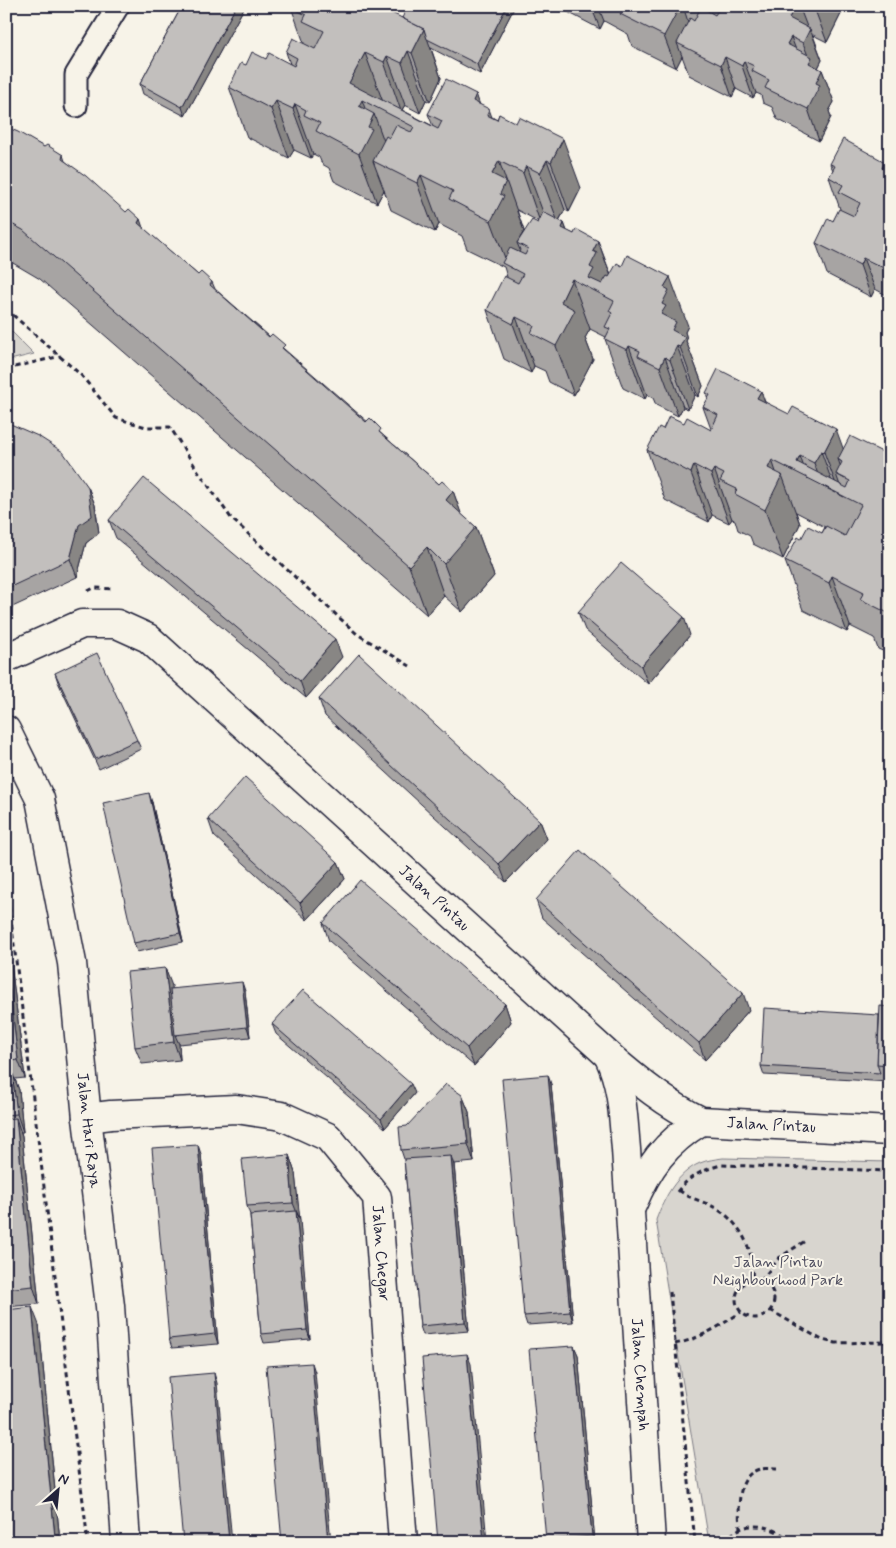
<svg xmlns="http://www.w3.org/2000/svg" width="896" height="1548" font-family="Mynerve,sans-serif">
  <rect width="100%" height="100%" fill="#f7f3e8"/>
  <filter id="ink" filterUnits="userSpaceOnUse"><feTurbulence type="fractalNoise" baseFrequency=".02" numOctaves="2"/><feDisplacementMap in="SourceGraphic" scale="10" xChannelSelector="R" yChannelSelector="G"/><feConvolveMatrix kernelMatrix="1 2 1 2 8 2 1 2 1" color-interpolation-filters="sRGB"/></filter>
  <g filter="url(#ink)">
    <g fill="#d8d5cf" stroke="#7d7c85">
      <path d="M6,326L34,354L6,361Z"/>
      <path d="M723,1158L890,1162V1542H709L656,1220C664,1198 677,1173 700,1163C707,1160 716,1159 723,1158Z"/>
    </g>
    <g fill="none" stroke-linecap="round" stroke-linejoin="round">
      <defs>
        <path id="service" d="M76,106V75L118,6"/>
        <g id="minor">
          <path id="s1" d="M6,658L82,624H117L148,638L609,1056C638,1081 666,1104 701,1121L890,1131"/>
          <path id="s2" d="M6,730L40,799L72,963L87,1118L110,1306L126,1542"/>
          <path id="s3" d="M609,1057C623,1087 623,1117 626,1149L651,1542"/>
          <path id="s4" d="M87,1118L111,1115L236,1109L282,1116L328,1137L377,1197L403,1542"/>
          <path d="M632,1205C648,1167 665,1143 701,1121"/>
        </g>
      </defs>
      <use href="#service" stroke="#22223b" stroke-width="25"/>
      <use href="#minor" stroke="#22223b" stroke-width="31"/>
      <g stroke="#22223b" stroke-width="3" stroke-dasharray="5 4" stroke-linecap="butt">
        <path d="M6,309L81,375L116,418L146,427H170L196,468L231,518L357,634L410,666"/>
        <path d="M6,369L61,356"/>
        <path d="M88,591L94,588L114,589"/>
        <path d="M6,880L88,1542"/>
        <path d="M679,1190C688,1198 699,1200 710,1205C739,1219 755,1248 752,1280"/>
        <path d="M677,1192C689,1176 703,1170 721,1165L890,1171"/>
        <circle cx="755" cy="1299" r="19"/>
        <path d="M761,1281L779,1258L805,1241"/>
        <path d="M670,1292L695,1542"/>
        <path d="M770,1310L822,1340L836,1343L889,1342"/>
        <path d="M675,1344C700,1339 720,1326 741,1312"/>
        <path d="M887,1427L890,1287"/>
        <path d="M740,1529C739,1511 735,1475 760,1469C765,1468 772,1469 777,1469"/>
        <path d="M724,1542C729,1538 733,1532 740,1529C757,1521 779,1530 792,1542"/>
      </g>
      <use href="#service" stroke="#f7f3e8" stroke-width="21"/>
      <use href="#minor" stroke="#f7f3e8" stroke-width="28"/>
    </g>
    <g fill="#a7a4a3" stroke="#22223b" fill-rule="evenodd">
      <path d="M182,6H245L185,116L143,94L140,84Z"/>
      <path d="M515,6L480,74L431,48L441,78L430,102L426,100L420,113L405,105L402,110L433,126L428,114L476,94L479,104L492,117L497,120L499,114L581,188L569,212L565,210L559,221L564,223L567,231L574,234L598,241L611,275L688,326L685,332L687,339L686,341L703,386L698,397L695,395L688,409L683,407L678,416L656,405L653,398L647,395L645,399L623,388L605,339L606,337L590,329L585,338L593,359L574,395L549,382L545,371L534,366L531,373L504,359L487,310L507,277L504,267L467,249L462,236L439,224L435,232L391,210L384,190L377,203L334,181L329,168L322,164L319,157L313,154L311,158L294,150L289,158L247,137L229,87L246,65L266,59L290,64L286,52L304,43L291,7L376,14L402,18ZM517,210L538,221L520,239L524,231Z"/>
      <path d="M556,6H732L741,11L744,6H845L827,42L813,35L822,60L818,68L822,70L834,102L829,111L831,117L819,141L777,119L772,107L763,103L761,95L756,93L753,98L736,89L732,97L689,75L682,56L676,68L632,46L628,34L604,21L600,29Z"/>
      <path d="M6,127L44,147L63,155L65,161L198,275L212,282L215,289L439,484L453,491L461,514L476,527L494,576L462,612L444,596L427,615L40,279L6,259Z"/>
      <path d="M830,164L890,172V297L875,289L871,297L827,274L816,243L833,221L840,209L829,177L833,170Z"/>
      <path d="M706,393L765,402L843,449L890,456V654L878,649L874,638L850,626L847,632L803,610L785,561L801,539L822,533L825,527L796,512L800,524L783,559L753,544L750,536L738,530L735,520L732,519L729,523L712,515L709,522L665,500L647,450L663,429L684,423L711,430V429L703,407L708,399Z"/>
      <path d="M6,422L88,487L95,505L99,533L86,543L77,577L6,610Z"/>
      <path d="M109,520L342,657L306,698L116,538Z"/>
      <path d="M578,612L690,635L648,684L585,630Z"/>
      <path d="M55,673L137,740L141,749L99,769L58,682Z"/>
      <path d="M319,699L540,821L547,839L506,882L325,716Z"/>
      <path d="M152,802L183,942L137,952L134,943Z"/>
      <path d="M208,819L338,862L345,879L307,920L214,836Z"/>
      <path d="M536,900L749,1010L705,1060L542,918Z"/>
      <path d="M6,923L25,1078L15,1079L19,1090L23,1132H21L22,1136L39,1304L6,1307Z"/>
      <path d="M323,923L505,1004L511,1022L474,1066L329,941Z"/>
      <path d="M165,968L172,989L245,991L250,1037L179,1044L180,1060L142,1064L135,1047Z"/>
      <path d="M890,1007V1082L764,1075L761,1066L879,1015Z"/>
      <path d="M272,1024L415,1093L385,1128L276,1034Z"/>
      <path d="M551,1084L573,1322L527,1325L524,1316Z"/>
      <path d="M462,1095L469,1112L474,1162L454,1164L469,1331L423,1335L420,1326L404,1159L401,1150L407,1126Z"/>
      <path d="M201,1154L218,1344L172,1348L169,1339Z"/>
      <path d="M289,1155L295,1173L310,1339L264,1343L261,1334L250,1215L247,1206Z"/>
      <path d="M39,1325L60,1542H6Z"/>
      <path d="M574,1346L578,1355L595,1542H546V1540Z"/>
    </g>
    <g fill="#888684" stroke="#22223b">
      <path d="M236,6H245L185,116L182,107Z"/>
      <path d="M507,6H515L480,74L477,64Z"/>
      <path d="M591,6H598L604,21L600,29Z"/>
      <path d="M670,6H683L690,28L677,43L682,56L676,68L664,36Z"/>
      <path d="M795,6H799L809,32L810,29L822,60L817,70H822L834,102L829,111L831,117L819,141L808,109L809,63L810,61L803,43L789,18Z"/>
      <path d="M817,6H845L827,42L815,10Z"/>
      <path d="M424,29L441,78L430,102L412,53Z"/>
      <path d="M791,37L803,68L787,44Z"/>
      <path d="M408,51L426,100L420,113L402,63Z"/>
      <path d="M365,53L383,102L362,100L370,122L374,114L392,163L373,161L384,190L377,203L359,154L349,83Z"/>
      <path d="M387,56L405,105L401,111L384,62Z"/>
      <path d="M725,57L736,89L732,97L721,65Z"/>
      <path d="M744,61L756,93L753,98L742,66Z"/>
      <path d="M476,94L494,144L473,101Z"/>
      <path d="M276,101L294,150L289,158L271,109Z"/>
      <path d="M295,104L313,154L311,158L293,109Z"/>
      <path d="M489,109L507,159L487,115Z"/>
      <path d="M563,139L581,188L569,212L551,162Z"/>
      <path d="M547,160L565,210L558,222L540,173Z"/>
      <path d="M499,161L524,231L517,243L520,250L511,268L508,266L491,221L492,174Z"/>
      <path d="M885,162L890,174L882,168Z"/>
      <path d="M526,166L544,215L540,222L523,173Z"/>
      <path d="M421,175L439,224L435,232L417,183Z"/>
      <path d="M140,219L157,268L138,223Z"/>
      <path d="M564,223L582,273L562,228Z"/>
      <path d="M598,241L616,290L613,296L589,278L590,267L593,251Z"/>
      <path d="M863,258L875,289L871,297L860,265Z"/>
      <path d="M670,277L688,326L685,332L687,339L686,341L703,386L698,397L680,347L677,346L695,395L688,409L670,360L661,314L664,287Z"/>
      <path d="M572,279L590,329L585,338L593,359L574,395L556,346L561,302Z"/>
      <path d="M516,317L534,366L531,373L513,324Z"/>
      <path d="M629,346L647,395L645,399L627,350Z"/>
      <path d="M665,357L683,407L678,416L660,367Z"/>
      <path d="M761,391L779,440L757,398Z"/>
      <path d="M836,429L854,478L842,462L838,459L845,479L836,474L844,497L840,495L824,452Z"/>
      <path d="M821,451L836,493L822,486L814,463Z"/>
      <path d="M800,456L808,479L797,462Z"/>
      <path d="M772,460L779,481L782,475L800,524L783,559L765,510L768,468Z"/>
      <path d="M694,465L712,515L709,522L691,473Z"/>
      <path d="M714,469L732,519L729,523L711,474Z"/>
      <path d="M88,487L95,505L99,533L86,543L77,577L70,559Z"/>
      <path d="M453,491L469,535L476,527L494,576L462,612L444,564L446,500Z"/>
      <path d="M427,547L444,596L427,615L409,566Z"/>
      <path d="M832,576L850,626L847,632L829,583Z"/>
      <path d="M684,617L690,635L648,684L641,666Z"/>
      <path d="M335,639L342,657L306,698L300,681Z"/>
      <path d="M149,793L152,802L183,942L180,933Z"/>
      <path d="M540,821L547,839L506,882L499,864Z"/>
      <path d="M338,862L345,879L307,920L300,903Z"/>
      <path d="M6,923L25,1078L18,1060L6,959Z"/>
      <path d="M165,968L172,986L177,1035H175L179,1044L180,1060L174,1042Z"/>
      <path d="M242,982L245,991L250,1037L247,1027Z"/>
      <path d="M743,993L749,1010L705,1060L699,1043Z"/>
      <path d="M505,1004L511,1022L474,1066L467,1048Z"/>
      <path d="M12,1072L19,1090L23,1132L17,1114Z"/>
      <path d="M548,1075L551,1084L573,1322L570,1312Z"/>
      <path d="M411,1084L415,1093L385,1128L381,1119Z"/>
      <path d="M462,1095L469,1112L474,1162L468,1144Z"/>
      <path d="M16,1118L22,1136L39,1304L33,1286Z"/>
      <path d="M198,1145L201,1154L218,1344L215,1334Z"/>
      <path d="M289,1155L295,1173L300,1220L293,1203Z"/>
      <path d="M451,1156L454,1165L469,1331L465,1322Z"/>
      <path d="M296,1211L300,1220L310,1339L307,1330Z"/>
      <path d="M32,1307L39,1325L60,1542H57L55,1537Z"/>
      <path d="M574,1346L578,1355L595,1542H594L592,1536Z"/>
      <path d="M467,1354L471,1364L487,1542H484Z"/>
      <path d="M312,1363L315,1372L331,1542H328Z"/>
      <path d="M214,1373L217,1383L232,1542H229Z"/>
    </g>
    <g fill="#c2bfbd" stroke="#22223b">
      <path d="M182,6H236L182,107L140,84Z"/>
      <path d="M291,6H362L376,14L380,7L424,29L412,53L408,51L402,63L387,56L384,62L365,53L349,83L438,129L442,121L428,114L446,79L476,94L473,101L489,109L487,115L497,120L499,114L516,123L519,117L563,139L551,162L547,160L540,173L526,166L523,173L499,161L492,174L506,181L500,194L504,196L491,221L449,199L453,191L421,175L417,183L373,161L386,136L389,138L396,125L411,132L414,127L362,100L359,106L374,114L368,127L372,129L359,154L316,131L320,123L304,115L306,110L295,104L293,109L276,101L271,109L229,87L241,63L246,65L252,52L266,59L269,53L294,66L297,58L286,52L293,38L315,49L324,31L303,21L306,15L291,7Z"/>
      <path d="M408,6H507L477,64L427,39L424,29L402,18Z"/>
      <path d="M623,6H674L672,10L677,12L664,36L620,14L624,7Z"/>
      <path d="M714,6H732L741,11L744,6H795L789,18L810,29L803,43L791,37L787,44L812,57L809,63L822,70L816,83L820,85L808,109L765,88L769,80L752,71L754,66L744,61L742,66L725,57L721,65L677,43L690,18L694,21L701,7L715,15L719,9Z"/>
      <path d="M807,6H817L815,10Z"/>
      <path d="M6,127L18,132L44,147L47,145L63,155L62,159L86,176L126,212L129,209L140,219L138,223L198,275L201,272L212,282L210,285L269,337L272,334L285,345L282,348L366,422L370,418L381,429L379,432L439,484L442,481L453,491L446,500L476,527L444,564L427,547L409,566L23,230L6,221Z"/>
      <path d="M843,139L885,162L882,168L890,172V271L863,258L860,265L816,243L828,218L833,221L839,209L854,216L860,203L839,192L843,185L829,177L835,166L830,164Z"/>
      <path d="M543,212L564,223L562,228L574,234L576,229L598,241L593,251L597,253L590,267L594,269L589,278L602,284L607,276L609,277L617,263L622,266L627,255L670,277L664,287L669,290L662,304L666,306L661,314L676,322L672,330L685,337L680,347L677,346L670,360L665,357L660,367L638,356L640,351L629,346L627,350L605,339L610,329L605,327L612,313L609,311L614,301L572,279L561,302L575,310L556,346L531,333L534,326L516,317L513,324L487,310L504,276L518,283L523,274L502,263L510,248L525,255L528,249L517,243L532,220L538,223Z"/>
      <path d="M718,369L761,391L757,398L789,414L793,407L836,429L824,452L821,451L814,463L800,456L797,462L847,488L850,481L836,474L842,462L838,459L850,436L890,456V552L887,557L890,558V614L860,599L864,592L832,576L829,583L785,561L798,537L801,539L808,526L822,533L826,526L845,536L861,505L772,460L768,468L782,475L765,510L735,494L737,489L720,481L724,474L714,469L711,474L694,465L691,473L647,450L659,427L663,429L669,416L684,423L687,417L711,430L718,415L703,407L710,395L706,393Z"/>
      <path d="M6,422L38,436L63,452L88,487L92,516L79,525L70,559L6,589Z"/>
      <path d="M144,478L335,639L300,681L109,520Z"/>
      <path d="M621,563L684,617L641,666L578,612Z"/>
      <path d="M97,653L137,740L96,759L55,673Z"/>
      <path d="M359,654L540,821L499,864L319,699Z"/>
      <path d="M245,777L338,862L300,903L208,819Z"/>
      <path d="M149,793L180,933L134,943L103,803Z"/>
      <path d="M580,850L743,993L699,1043L536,900Z"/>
      <path d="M360,880L505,1004L467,1048L323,923Z"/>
      <path d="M6,959L18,1060L6,1062Z"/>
      <path d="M165,968L174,1042L135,1047L127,972Z"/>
      <path d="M242,982L247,1027L175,1035L170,989Z"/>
      <path d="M303,990L411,1084L381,1119L272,1024Z"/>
      <path d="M880,1006L890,1007V1065L877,1064Z"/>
      <path d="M764,1008L879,1015L877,1064L880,1073L761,1066Z"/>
      <path d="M12,1072L17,1114L6,1115V1073Z"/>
      <path d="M548,1075L570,1312L524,1316L502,1079Z"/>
      <path d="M446,1084L462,1095L468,1144L401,1150L399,1127L407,1126Z"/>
      <path d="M16,1118L33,1286L6,1289V1119Z"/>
      <path d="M198,1145L215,1334L169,1339L152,1148Z"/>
      <path d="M289,1155L293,1203L247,1206L242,1159Z"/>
      <path d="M451,1156L465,1322L420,1326L404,1159Z"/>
      <path d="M296,1211L307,1330L261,1334L250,1215Z"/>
      <path d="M32,1307L55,1537L6,1541V1310Z"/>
      <path d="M574,1346L592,1536L546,1540L529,1349Z"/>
      <path d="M467,1354L484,1542H438L422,1358Z"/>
      <path d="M312,1363L328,1542H282L266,1366Z"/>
      <path d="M214,1373L229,1542H183L168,1377Z"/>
    </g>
  </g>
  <g text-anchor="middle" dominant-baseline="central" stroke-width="4" stroke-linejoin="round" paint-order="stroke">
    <g font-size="16" fill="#22223b" stroke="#f7f3e8">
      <text stroke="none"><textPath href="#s1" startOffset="539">Jalan Pintau</textPath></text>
      <text stroke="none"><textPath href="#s1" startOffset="958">Jalan Pintau</textPath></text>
      <text stroke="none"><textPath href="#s2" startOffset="412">Jalan Hari Raya</textPath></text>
      <text stroke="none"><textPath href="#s4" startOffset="380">Jalan Chegar</textPath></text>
      <text stroke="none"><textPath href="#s3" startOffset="320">Jalan Chempah</textPath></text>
    </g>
    <g font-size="16" fill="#504f60" stroke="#f7f3e8">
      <text x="778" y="1262">Jalan Pintau<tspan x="778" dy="18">Neighbourhood Park</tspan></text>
    </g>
  </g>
  <rect width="896" height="1548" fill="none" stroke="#f7f3e8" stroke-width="25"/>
  <rect x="12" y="12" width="871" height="1523" fill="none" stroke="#22223b" stroke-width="2" filter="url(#ink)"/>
  <g transform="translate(58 1490) rotate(27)" stroke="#f7f3e8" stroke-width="4" paint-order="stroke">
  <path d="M0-4L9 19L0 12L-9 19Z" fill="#22223b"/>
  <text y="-8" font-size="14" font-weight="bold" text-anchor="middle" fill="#22223b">N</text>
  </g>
</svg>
